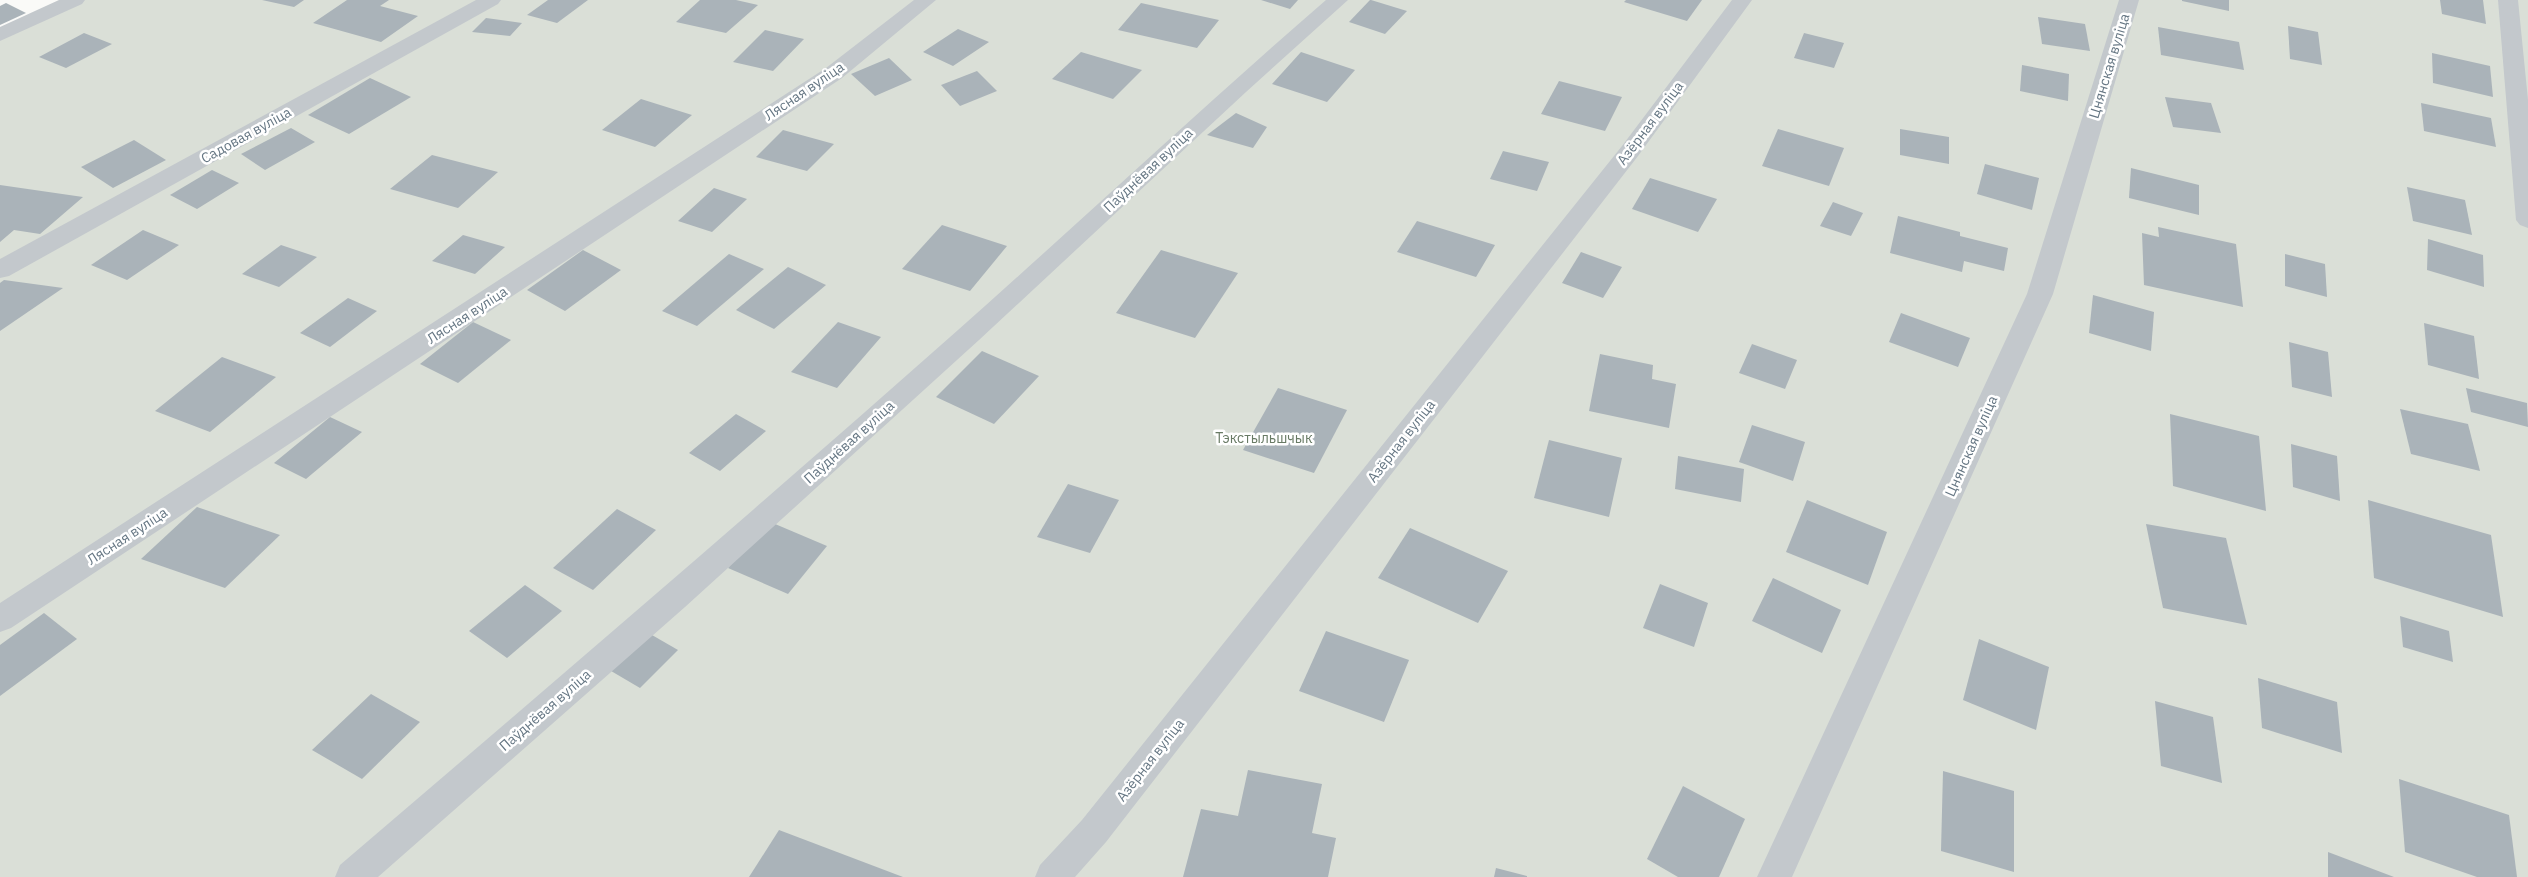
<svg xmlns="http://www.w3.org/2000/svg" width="2528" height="877" font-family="'IBM Plex Sans',sans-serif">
  <rect width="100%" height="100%" fill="#fafaf8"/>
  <path fill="#dadfd7" d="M73,0H2528V877H0V33Z"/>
  <g fill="#aab3b9">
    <path d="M262,0H304L294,7Z"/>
    <path d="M347,0H389L380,6L418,16L381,42L313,23Z"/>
    <path d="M548,0H588L557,23L527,15Z"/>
    <path d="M700,0H736L758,5L726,33L676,22Z"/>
    <path d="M1261,0H1298L1290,9Z"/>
    <path d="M1370,0H1371L1407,11L1385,34L1349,22Z"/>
    <path d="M1626,0H1702L1687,21L1624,2Z"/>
    <path d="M2182,0H2229V11L2182,1Z"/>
    <path d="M2440,0H2483L2486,24L2442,14Z"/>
    <path d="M6,3L26,13L0,25V6Z"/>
    <path d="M1141,3L1219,20L1197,48L1118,30Z"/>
    <path d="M2038,17L2085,24L2090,51L2042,44Z"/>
    <path d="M486,18L522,23L510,36L472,32Z"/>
    <path d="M2288,26L2318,32L2322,65L2290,59Z"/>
    <path d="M2158,27L2239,42L2244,70L2161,55Z"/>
    <path d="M958,29L989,42L953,66L923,52Z"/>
    <path d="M765,30L804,39L773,71L733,62Z"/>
    <path d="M84,33L112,44L66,68L39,57Z"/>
    <path d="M1804,33L1844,43L1834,68L1794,58Z"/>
    <path d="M1081,52L1142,70L1113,99L1052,79Z"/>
    <path d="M1301,52L1355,70L1327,102L1272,84Z"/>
    <path d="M2432,53L2490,66L2493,97L2433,83Z"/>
    <path d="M889,58L912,80L875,96L851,74Z"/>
    <path d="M2022,65L2069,74L2068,101L2020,91Z"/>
    <path d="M977,71L997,91L960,106L941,85Z"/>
    <path d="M370,78L411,97L349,134L308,115Z"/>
    <path d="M1559,81L1622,97L1605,131L1541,114Z"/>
    <path d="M2165,97L2211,103L2221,133L2173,127Z"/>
    <path d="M641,99L692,115L655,147L602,130Z"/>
    <path d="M2421,103L2491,118L2496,147L2424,131Z"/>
    <path d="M1236,113L1267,127L1253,148L1207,135Z"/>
    <path d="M291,128L315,142L265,170L241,154Z"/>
    <path d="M1778,129L1844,148L1829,186L1762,166Z"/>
    <path d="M1900,129L1949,137V164L1900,155Z"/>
    <path d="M783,130L834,144L807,171L756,157Z"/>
    <path d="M134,140L166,160L113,188L81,167Z"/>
    <path d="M1503,151L1549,162L1537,191L1490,179Z"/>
    <path d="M432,155L498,172L458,208L390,189Z"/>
    <path d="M1985,164L2039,178L2032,210L1977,194Z"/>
    <path d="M2131,168L2199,185V215L2129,198Z"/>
    <path d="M212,170L239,183L197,209L170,195Z"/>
    <path d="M1650,178L1717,199L1698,232L1632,209Z"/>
    <path d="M0,185L83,197L40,234L14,230L0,242Z"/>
    <path d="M2407,187L2465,200L2472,235L2413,221Z"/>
    <path d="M714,188L747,199L712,232L678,221Z"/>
    <path d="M1833,202L1863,213L1851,236L1820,226Z"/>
    <path d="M1898,216L1960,232V236L2008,248L2004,271L1964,261L1962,272L1890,253Z"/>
    <path d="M1417,221L1495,245L1476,277L1397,252Z"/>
    <path d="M942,225L1007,246L970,291L902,269Z"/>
    <path d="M2158,227L2236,244L2243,307L2144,285L2142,233L2159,237Z"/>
    <path d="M143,230L179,245L127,280L91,265Z"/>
    <path d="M463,235L505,247L475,274L432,261Z"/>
    <path d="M2428,239L2483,255L2484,287L2427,270Z"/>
    <path d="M281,245L317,257L279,287L242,274Z"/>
    <path d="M583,250L621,270L565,311L527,290Z"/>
    <path d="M1161,250L1238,273L1195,338L1116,313Z"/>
    <path d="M1581,252L1622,267L1603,298L1562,283Z"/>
    <path d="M729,254L764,269L697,326L662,311Z"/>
    <path d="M2285,254L2325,264L2327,297L2285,286Z"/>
    <path d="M788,267L826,285L774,329L736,310Z"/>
    <path d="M4,280L63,288L0,331V283Z"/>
    <path d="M2093,295L2154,312L2151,351L2089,333Z"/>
    <path d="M348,298L377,311L330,347L300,333Z"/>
    <path d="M1901,313L1970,338L1958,367L1889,342Z"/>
    <path d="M473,322L511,340L458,383L420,364Z"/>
    <path d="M838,322L881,337L837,388L791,372Z"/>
    <path d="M2424,323L2474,336L2479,379L2428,365Z"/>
    <path d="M2289,342L2328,352L2332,397L2292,387Z"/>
    <path d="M1752,344L1797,360L1785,389L1739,373Z"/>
    <path d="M982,351L1039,376L994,424L936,397Z"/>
    <path d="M1600,354L1653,365L1652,379L1676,384L1669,428L1589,411Z"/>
    <path d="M222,357L276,377L210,432L155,411Z"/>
    <path d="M1278,388L1347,410L1314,473L1243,450Z"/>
    <path d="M2466,388L2527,403L2528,427L2471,412Z"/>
    <path d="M2400,409L2468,424L2480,471L2411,454Z"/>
    <path d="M736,414L766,431L720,471L689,453Z"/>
    <path d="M2170,414L2259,436L2266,511L2173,486Z"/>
    <path d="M330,417L362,432L306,479L274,463Z"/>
    <path d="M1752,425L1805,442L1793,481L1739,462Z"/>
    <path d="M1549,440L1622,458L1609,517L1534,498Z"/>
    <path d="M2291,444L2337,456L2340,501L2293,487Z"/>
    <path d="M1678,456L1744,469L1741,502L1675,489Z"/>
    <path d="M1068,484L1119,500L1090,553L1037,537Z"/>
    <path d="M1807,500L1887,532L1868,585L1786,552Z"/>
    <path d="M2368,500L2491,535L2503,617L2374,578Z"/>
    <path d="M197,507L280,535L225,588L141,559Z"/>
    <path d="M617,509L656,530L593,590L553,568Z"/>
    <path d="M768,521L827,546L788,594L728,568Z"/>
    <path d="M2146,524L2226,538L2247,625L2163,608Z"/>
    <path d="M1410,528L1508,571L1478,623L1378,578Z"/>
    <path d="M1773,578L1841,610L1822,653L1752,621Z"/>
    <path d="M1660,584L1708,603L1694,647L1643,628Z"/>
    <path d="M525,585L562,611L507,658L469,631Z"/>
    <path d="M44,613L77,639L0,696V645Z"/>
    <path d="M2400,616L2449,631L2453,662L2403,647Z"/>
    <path d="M645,631L678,650L640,688L606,668Z"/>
    <path d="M1326,631L1409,660L1384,722L1299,691Z"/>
    <path d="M1979,639L2049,667L2036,730L1963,700Z"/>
    <path d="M2258,678L2337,702L2342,753L2262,728Z"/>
    <path d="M371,694L420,722L362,779L312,750Z"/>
    <path d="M2155,701L2213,717L2222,783L2161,766Z"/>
    <path d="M1248,770L1322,784L1312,833L1336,838L1328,877H1183L1201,809L1238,816Z"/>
    <path d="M1943,771L2014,791V872L1941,851Z"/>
    <path d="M2399,779L2509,815L2517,877H2477L2405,852Z"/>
    <path d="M1683,786L1745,819L1719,877H1678L1647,859Z"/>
    <path d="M779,830L903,877H749Z"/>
    <path d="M2328,852L2394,877H2328Z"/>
    <path d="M1496,868L1527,876V877H1494Z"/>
  </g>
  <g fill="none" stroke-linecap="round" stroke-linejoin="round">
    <g fill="#c3c8cc" fill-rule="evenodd">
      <path d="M59,0H85L82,4L0,41V27Z"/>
      <path d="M476,0H501L498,4L9,276L0,278V259Z"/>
      <path d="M914,0H936L842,78L11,628L0,632V603L826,68Z"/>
      <path d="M1326,0H1348L1246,92L979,340L685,607L378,877H335L340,865C547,688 754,511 958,330C1081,221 1201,108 1326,0Z"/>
      <path d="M1732,0H1752L1638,156L1106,842L1075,877H1035L1040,865L1082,820L1622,146Z"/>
      <path d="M2119,0H2139L2053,294L1792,877H1757L2027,294Z"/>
      <path d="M2498,0H2518L2528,100V228L2520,225L2516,220Z"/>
    </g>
  </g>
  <g text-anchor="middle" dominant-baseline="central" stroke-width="5" stroke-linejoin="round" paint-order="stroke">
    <g font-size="14" fill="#657683" stroke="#fff">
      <text transform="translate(2109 66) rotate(-73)">Цнянская вуліца</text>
      <text transform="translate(804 91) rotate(-34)">Лясная вуліца</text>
      <text transform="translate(1650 123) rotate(-53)">Азёрная вуліца</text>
      <text transform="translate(246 135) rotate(-29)">Садовая вуліца</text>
      <text transform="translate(1148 170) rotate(-43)">Паўднёвая вуліца</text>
      <text transform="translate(467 315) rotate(-33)">Лясная вуліца</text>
      <text transform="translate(1401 441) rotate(-52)">Азёрная вуліца</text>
      <text transform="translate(849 442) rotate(-42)">Паўднёвая вуліца</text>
      <text transform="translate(1971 446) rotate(-66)">Цнянская вуліца</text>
      <text transform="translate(127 536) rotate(-33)">Лясная вуліца</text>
      <text transform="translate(545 710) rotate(-41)">Паўднёвая вуліца</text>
      <text transform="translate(1150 760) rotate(-52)">Азёрная вуліца</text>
    </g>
    <g font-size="14" fill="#687a64" stroke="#fff">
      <text x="1264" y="438">Тэкстыльшчык</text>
    </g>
  </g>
</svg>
